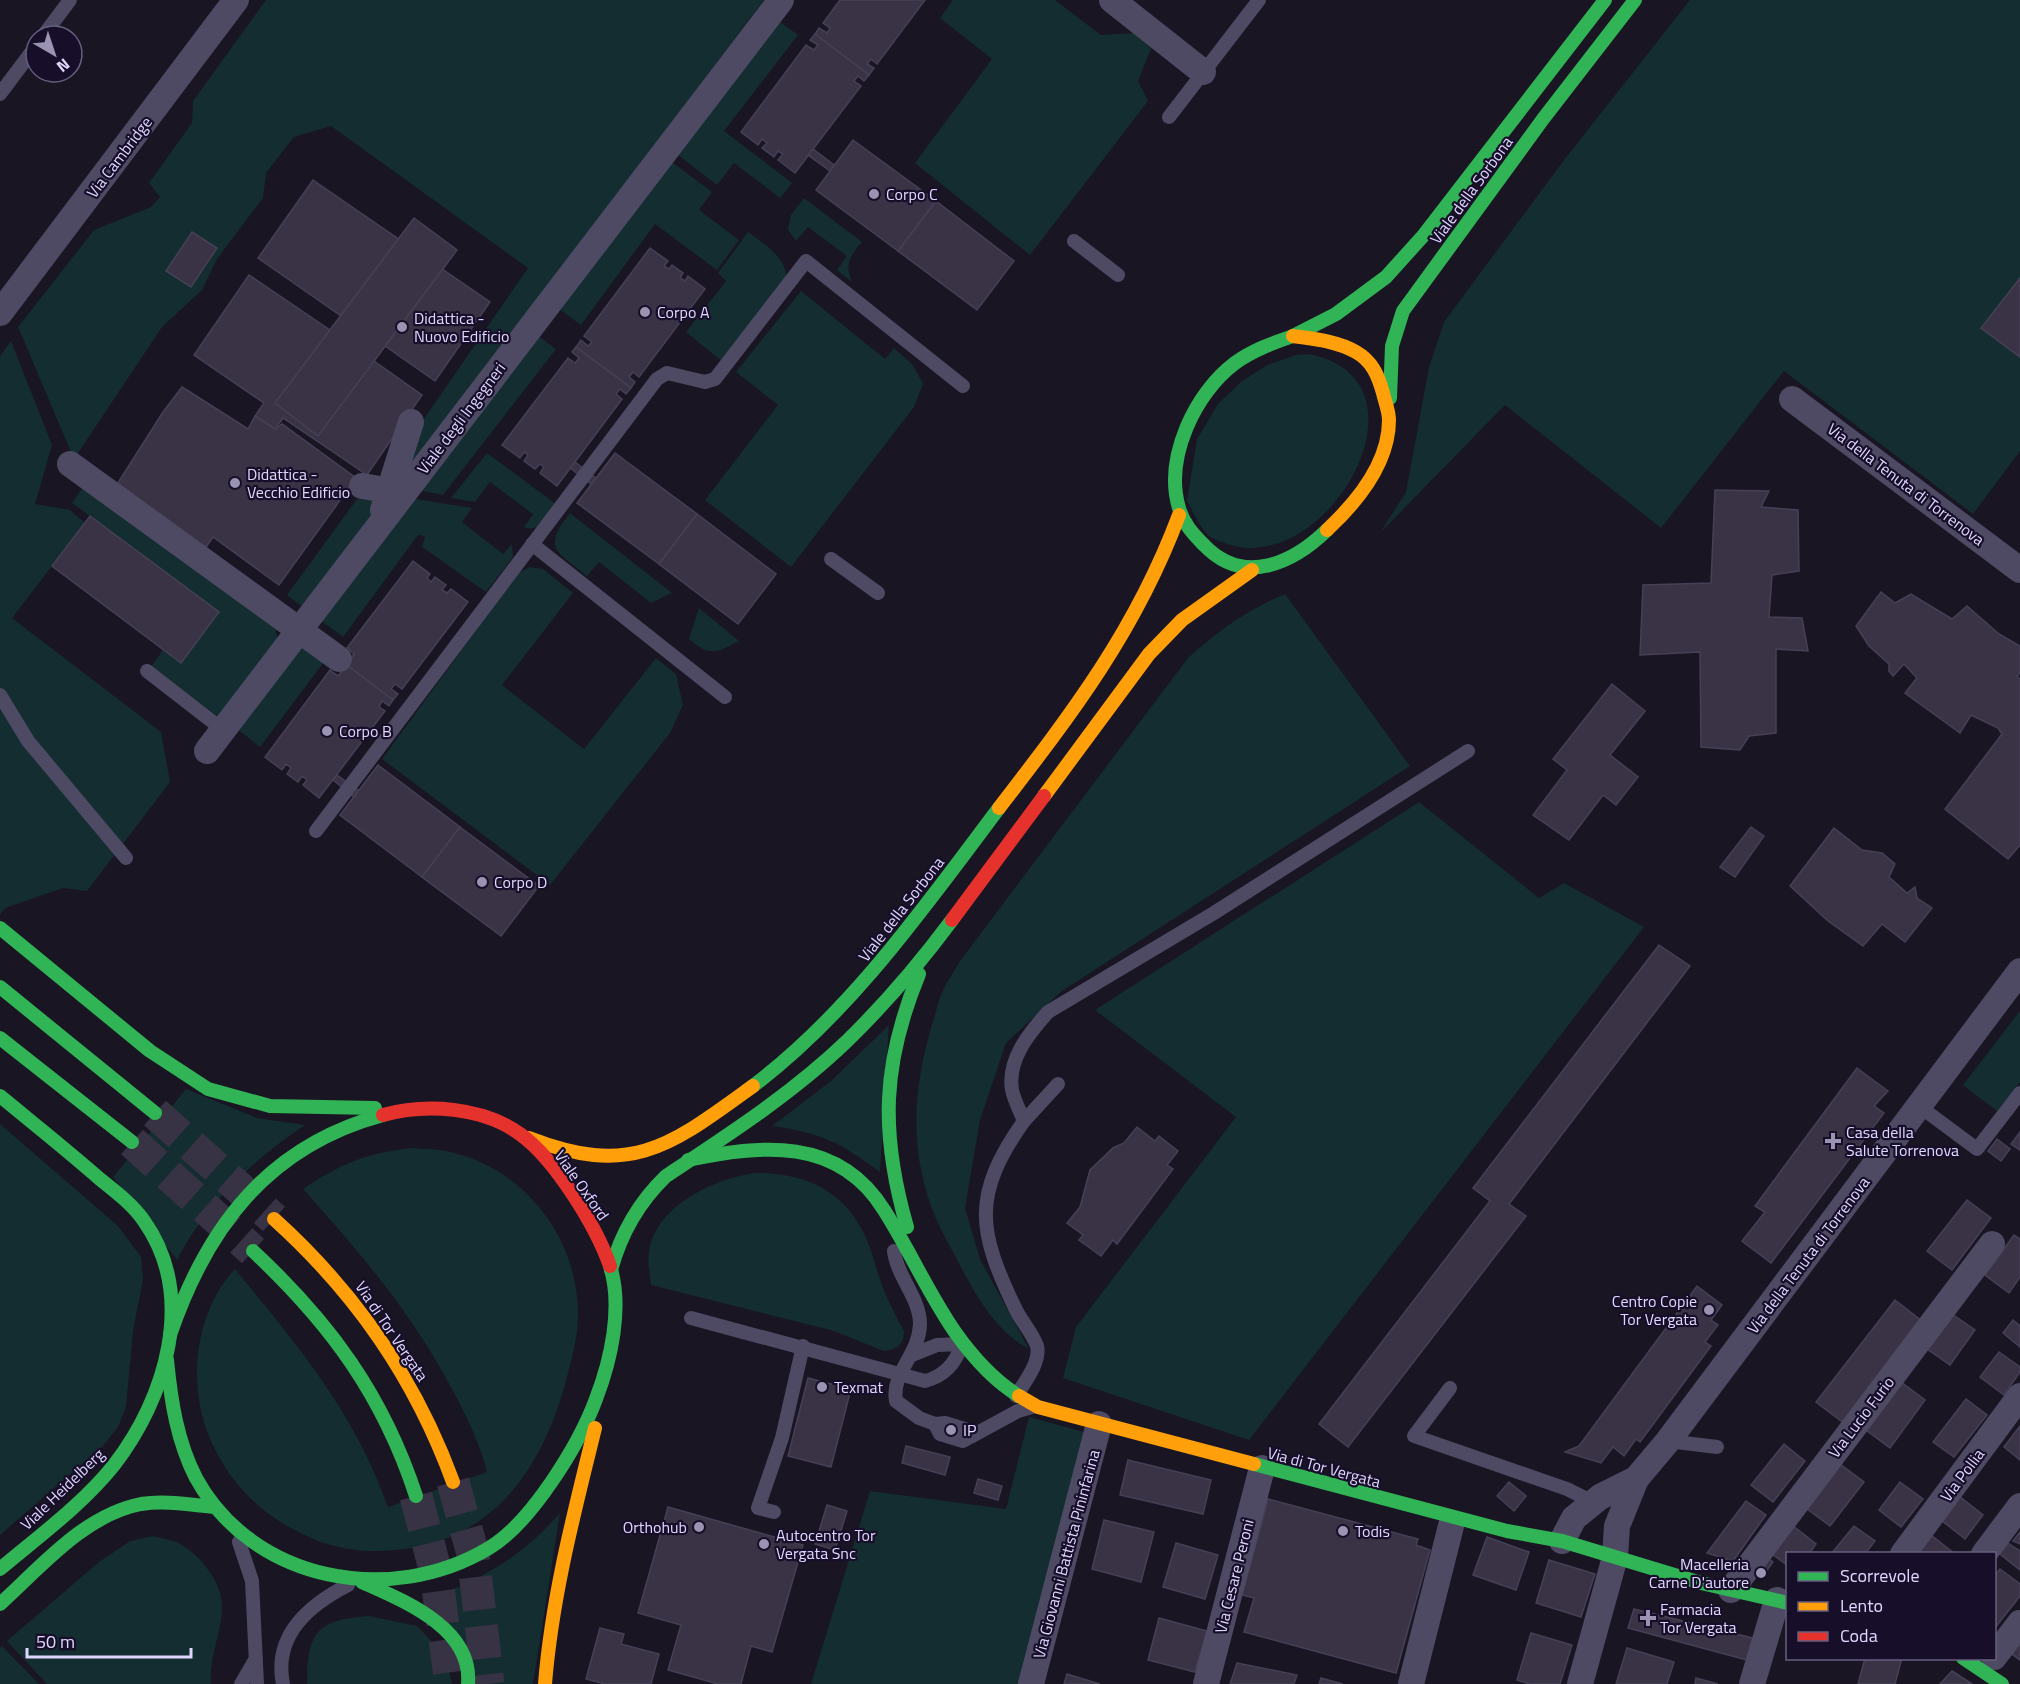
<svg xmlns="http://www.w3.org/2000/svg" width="2020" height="1684" font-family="'Titillium Web',sans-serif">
  <rect width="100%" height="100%" fill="#191523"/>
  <g fill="#132d31">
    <path d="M266,0H764L405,475L417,429L528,268L331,126L294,137L266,173L263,198L217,259L202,290L162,327L74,459L18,327L94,230L151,207L160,197L149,183L192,123L193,101Z"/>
    <path d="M953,0H1055L1101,35L1135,33L1152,46L1138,81L1148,101L1030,255L915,163L992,59L940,18Z"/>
    <path d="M1690,0H2020V451L1973,514L1784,371L1661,528L1505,405L1380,533L1406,492L1429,367L1444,322L1564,160Z"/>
    <path d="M775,18L798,35L724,131L792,183L780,198L734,163L717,185L673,151Z"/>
    <path d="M668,159L712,192L699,210L739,240L717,270L655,224L581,325L558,308Z"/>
    <path d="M804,198L862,242C850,256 844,264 852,282L837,270L847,256L808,227L796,241L788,230L791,215Z"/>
    <path d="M748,232C765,245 786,256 787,280L724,363L686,332L726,281L718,273Z"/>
    <path d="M801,291L885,359L894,348L913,365L923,384L914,407L791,567L705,500L778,405L736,372Z"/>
    <path d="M537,335L556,349L443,495L418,490Z"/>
    <path d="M11,341L52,445L35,504L70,510L85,523L12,618L161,732L170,782L87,891L63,888L5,908L0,915V356Z"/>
    <path d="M1309,354C1437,379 1333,569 1234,546C1227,544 1214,540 1209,536C1200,528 1193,511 1187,501L1197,439L1218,404L1241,382L1267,365L1296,355Z"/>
    <path d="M487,453L556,504C547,516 541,533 524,527L533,514L490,482L475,502L451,498Z"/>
    <path d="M86,483L158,538L159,544H164L284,631H275L279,641L221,719L151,667L163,650L181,663L219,612L72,503Z"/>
    <path d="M410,498L472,508L462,522L503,554L512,544L513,557L486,592L422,547L425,536L418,535L343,637L320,620Z"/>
    <path d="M357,499L378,500L371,523L305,609L287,595Z"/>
    <path d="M570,513L672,593L651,603L599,562L587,576C558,552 541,549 570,513Z"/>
    <path d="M530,567L543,569L573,593L502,685L584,749L656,658L676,674L683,705L670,733L550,885L382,759L518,573Z"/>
    <path d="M1285,594L1410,766L1062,991L1006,1043L980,1120L965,1208L980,1259L1029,1349C999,1334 977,1298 962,1269C954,1253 944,1237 937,1221C909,1156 912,1094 931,1028C935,1017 937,1004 942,993C946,982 954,972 960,961L1188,658C1218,631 1247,610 1285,594Z"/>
    <path d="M699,608L739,641C716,653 710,657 689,639Z"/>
    <path d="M300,644L324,662L260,747L236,728Z"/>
    <path d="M1419,802L1539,898L1564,883L1644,927L1249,1440L1063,1378L1076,1327L1236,1117L1095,1010Z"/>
    <path d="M2020,1011V1082L1997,1111L1963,1085Z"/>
    <path d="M889,1025L880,1172C840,1142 821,1133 772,1126L831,1081Z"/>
    <path d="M186,1089L257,1118L305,1125C254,1159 205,1205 177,1260L113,1177Z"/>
    <path d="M0,1124L118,1226L141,1257L143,1280L133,1331L126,1407L118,1427L103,1446L0,1535Z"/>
    <path d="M411,1148C424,1149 439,1149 451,1152C527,1170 580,1241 578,1319C577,1342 570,1366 564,1388C539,1473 491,1542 395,1550C369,1553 341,1550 316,1540C267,1520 232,1489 210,1439C187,1385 194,1313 235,1269C298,1346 354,1411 388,1507L487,1472C480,1444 467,1417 453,1391C414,1316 360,1252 303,1189C340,1164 366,1153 411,1148Z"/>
    <path d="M755,1173C804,1172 846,1191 866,1238C873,1253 876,1270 882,1285C888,1301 896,1316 904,1331C905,1344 896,1350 884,1351L834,1331L651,1285C650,1274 647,1263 649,1252C656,1205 714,1179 755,1173Z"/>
    <path d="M1029,1417L1088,1433L1023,1684H811L870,1491L1006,1509Z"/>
    <path d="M560,1513L533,1684H481L430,1599C484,1578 521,1557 560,1513Z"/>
    <path d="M153,1536C160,1538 169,1539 176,1542C198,1552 223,1582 222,1607C222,1634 209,1655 211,1684H47L7,1641L99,1562L130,1541Z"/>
    <path d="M369,1616L417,1626L446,1656L452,1684H307C307,1632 316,1620 369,1616Z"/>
    <path d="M2,1646L39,1684H0V1648Z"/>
  </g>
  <g fill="#393345" stroke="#464057" stroke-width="1.5">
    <path d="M840,0H925L877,64L871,59L867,64L874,68L869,75L815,34L819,28L827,33L830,28L823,23Z"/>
    <path d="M815,34L869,75L864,81L858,76L854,81L861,86L795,173L778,160L783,154L778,151L774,157L762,148L767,143L762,139L758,145L741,132L806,45L814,50L818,45L810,40Z"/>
    <path d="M853,140L936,201L898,251L816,190Z"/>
    <path d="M813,149L834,165L830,171L808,155Z"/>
    <path d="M313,180L490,302L435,381L385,346L374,361L422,395L367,475L283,418L275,429L255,416L264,403L194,355L249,275L330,330L341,316L258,258Z"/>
    <path d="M936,201L1014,261L977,310L898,251Z"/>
    <path d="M414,218L457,250L318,436L275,403Z"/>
    <path d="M192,232L217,248L191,287L166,271Z"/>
    <path d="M650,248L668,261L664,266L669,269L672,265L683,273L680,278L685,281L688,276L705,289L639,377L633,372L629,377L635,382L631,388L576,347L581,340L588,346L592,342L584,336Z"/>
    <path d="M2020,278V357L1981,328Z"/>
    <path d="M576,347L631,388L626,394L620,389L616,394L622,399L557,486L540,473L544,467L540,464L535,469L524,461L528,455L524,452L520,458L502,445L568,358L575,363L579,358L572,352Z"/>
    <path d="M182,387L248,429L255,416L275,429L282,424L356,478L279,585L213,537L204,550L114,489L163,412Z"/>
    <path d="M615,453L697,514L659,564L577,503Z"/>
    <path d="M575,462L596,478L591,484L570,468Z"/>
    <path d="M1715,490L1769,491L1761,507L1798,510L1799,571L1772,575L1769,617L1802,618L1808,651L1776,649V733L1749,736L1740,750L1701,747L1700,652L1640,655L1643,585L1711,583Z"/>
    <path d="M697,514L776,574L738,624L659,564Z"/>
    <path d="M90,516L219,612L181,663L52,566Z"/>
    <path d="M413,561L430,574L427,578L431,582L435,577L446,585L442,590L447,593L451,589L468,602L402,689L395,684L391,689L398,694L393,700L339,659H351L354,654L347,648Z"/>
    <path d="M1881,592L1895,603L1911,594L1952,619L1967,606L1999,634L2020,646V672L2017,677L2020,679V845L2008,859L1945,809L2002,734L1998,728L1971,715L1960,733L1905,693L1917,678L1904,664L1893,676L1889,671V664L1869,646L1856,626Z"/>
    <path d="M339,659L393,700L389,706L382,701L379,707L385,711L319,798L303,785L307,780L302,776L298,782L287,774L291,768L286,764L282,770L265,757L330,670L338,676L342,671Z"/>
    <path d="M1612,684L1645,711L1610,755L1638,777L1616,805L1603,795L1569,840L1533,815L1567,770L1553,759Z"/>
    <path d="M378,765L460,827L422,877L340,815Z"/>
    <path d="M337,775L358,790L354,797L333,780Z"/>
    <path d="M460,827L539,886L501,936L422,877Z"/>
    <path d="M1751,827L1764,836L1735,877L1720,867Z"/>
    <path d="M1834,828L1862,850L1882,853L1895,864L1889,877L1907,893L1915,887L1917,898L1932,908L1905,942L1882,924L1863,946L1828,921L1790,886Z"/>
    <path d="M1659,945L1690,966L1509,1204L1526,1216L1348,1447L1319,1424L1490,1201L1473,1188Z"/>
    <path d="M1857,1068L1888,1091L1874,1106L1884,1113L1771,1263L1742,1241L1765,1212L1755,1206Z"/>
    <path d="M1137,1127L1155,1141L1159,1136L1178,1151L1167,1165L1173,1169L1117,1244L1113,1240L1101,1256L1079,1240L1083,1235L1067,1223L1080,1207L1090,1170L1113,1148L1124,1143Z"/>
    <path d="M2020,1132V1150L2011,1144Z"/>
    <path d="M1997,1139L2010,1149L2001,1161L1988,1151Z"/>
    <path d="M1967,1200L1991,1218L1952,1270L1927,1251Z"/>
    <path d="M2014,1235L2020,1239V1277L2009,1293L1985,1275Z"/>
    <path d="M1697,1286L1722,1305L1711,1320L1718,1325L1705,1342L1711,1346L1640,1442L1636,1439L1624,1456L1613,1447L1601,1463L1565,1452L1579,1446Z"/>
    <path d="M1895,1300L1923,1322L1845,1424L1816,1402Z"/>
    <path d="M1952,1314L1975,1330L1950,1365L1927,1349Z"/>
    <path d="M2013,1320L2020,1326V1347L2003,1333Z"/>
    <path d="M1999,1352L2020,1367V1372L2004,1395L1980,1377Z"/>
    <path d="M808,1378L851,1389L831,1467L788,1456Z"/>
    <path d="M1901,1382L1925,1400L1890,1448L1866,1430Z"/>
    <path d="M1966,1399L1987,1415L1954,1457L1933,1442Z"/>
    <path d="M2020,1426V1460L2004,1447Z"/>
    <path d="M1784,1444L1805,1461L1773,1502L1751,1485Z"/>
    <path d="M906,1446L950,1457L945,1475L902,1463Z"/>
    <path d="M1128,1460L1211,1480L1203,1514L1120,1495Z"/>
    <path d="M1840,1464L1864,1482L1830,1526L1806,1508Z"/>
    <path d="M978,1479L1002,1486L998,1500L974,1493Z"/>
    <path d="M1509,1482L1526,1496L1514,1511L1497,1496Z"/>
    <path d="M1900,1482L1923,1499L1901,1527L1879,1510Z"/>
    <path d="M1959,1496L1983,1515L1965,1539L1941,1520Z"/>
    <path d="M1268,1499L1418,1539L1416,1545L1430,1550L1396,1673L1244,1632L1254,1598L1242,1595Z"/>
    <path d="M1746,1501L1766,1515L1733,1561L1707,1553Z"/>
    <path d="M827,1505L847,1511L835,1550L815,1544Z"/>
    <path d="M668,1507L803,1545L772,1652L751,1646L741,1684H718L668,1670L681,1625L638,1613Z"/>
    <path d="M1104,1520L1154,1532L1141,1582L1092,1569Z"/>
    <path d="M1792,1525L1816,1544L1809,1554H1788V1566L1771,1553Z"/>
    <path d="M1854,1526L1875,1541L1865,1554H1831Z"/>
    <path d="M2020,1532V1544L2013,1541Z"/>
    <path d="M1931,1535L1955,1554H1916Z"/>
    <path d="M1487,1537L1529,1552L1516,1590L1473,1575Z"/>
    <path d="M1176,1543L1218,1555L1205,1599L1163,1587Z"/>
    <path d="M2008,1543L2020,1551V1570L2000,1554Z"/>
    <path d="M1763,1555L1773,1562L1762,1577L1750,1573Z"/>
    <path d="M1549,1560L1595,1574L1581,1617L1536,1603Z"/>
    <path d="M2000,1569L2020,1584V1596L1994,1629V1576Z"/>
    <path d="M1634,1609L1753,1638L1747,1660L1628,1628Z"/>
    <path d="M1159,1618L1207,1631L1195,1672L1148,1660Z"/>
    <path d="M600,1628L624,1634L621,1644L659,1654L651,1684H605L586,1679Z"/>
    <path d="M1531,1633L1572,1645L1560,1684H1530L1517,1680Z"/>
    <path d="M2020,1637V1660L2009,1652Z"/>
    <path d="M1627,1648L1674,1662L1667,1684H1616Z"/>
    <path d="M1865,1658H1902L1895,1684H1858Z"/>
    <path d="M1237,1663L1297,1675L1294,1684H1230Z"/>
    <path d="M1952,1671L1969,1682L1972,1684H1940Z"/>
    <path d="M1067,1674L1100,1684H1064Z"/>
    <path d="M1321,1678L1343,1684H1319Z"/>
    <path d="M1696,1678L1718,1684H1695Z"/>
  </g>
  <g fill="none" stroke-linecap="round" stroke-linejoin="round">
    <g stroke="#373244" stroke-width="33" stroke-dasharray="33 16" stroke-linecap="butt">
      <path d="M155,1113L274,1219"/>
      <path d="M132,1142L253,1251"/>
      <path d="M453,1482L473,1554L488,1684"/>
      <path d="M416,1496L436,1573L451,1684"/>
    </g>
    <g stroke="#4e4a64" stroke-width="14">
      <path d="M43,36L70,0"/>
      <path d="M0,94L36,46"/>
      <path d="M1169,117L1259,0"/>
      <path d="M1074,241L1118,275"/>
      <path d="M532,544L725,697"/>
      <path d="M831,559L878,593"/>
      <path d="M147,671L223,730"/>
      <path d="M0,695L28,741L126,858"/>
      <path d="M316,831L657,379L667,373L705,382L715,379L806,261L963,386"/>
      <path d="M1919,1106L1977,1149L2020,1093"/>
      <path d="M1024,1121L1058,1084"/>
      <path d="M894,1251C897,1277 920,1298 920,1324C919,1356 891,1372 896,1401L919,1418L935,1424L945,1423L968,1430L972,1436L1018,1411L1032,1407"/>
      <path d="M691,1318L925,1381C945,1376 956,1363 962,1344L937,1345L912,1355"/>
      <path d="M1450,1388L1414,1436L1567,1489L1593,1502"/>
      <path d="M1016,1396C1024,1383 1041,1362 1037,1346C1033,1334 1022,1322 1016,1310C978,1231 971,1196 1024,1121C1020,1111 1014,1100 1012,1090C1007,1060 1029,1033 1048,1012L1214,913L1468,751"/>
      <path d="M935,1424L940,1434L963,1441L972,1436"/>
      <path d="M1668,1441L1717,1447"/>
      <path d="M774,1512L758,1508L782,1438L803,1346"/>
      <path d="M239,1542L252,1581L257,1684"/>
      <path d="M241,1684L255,1660"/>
      <path d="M283,1684C273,1635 309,1605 348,1585"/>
    </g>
    <g stroke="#4e4a64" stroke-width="26">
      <path d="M1112,0L1203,72"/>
      <path d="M0,313L236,0"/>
      <path d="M1792,399L2020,570"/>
      <path d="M70,464L339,659"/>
      <path d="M362,486L404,493"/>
      <path d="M383,510L411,422"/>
      <path d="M207,751L781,0"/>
      <path d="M1562,1541L1574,1518L1600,1497L1636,1479L1668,1441L2020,971"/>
      <path d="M1903,1554L2020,1396"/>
      <path d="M1984,1554L2020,1506"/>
      <path d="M1731,1590L1992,1244"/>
      <path d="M1994,1657L2020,1623"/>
      <path d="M1031,1684L1099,1424"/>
      <path d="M1206,1684L1262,1468"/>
      <path d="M1411,1684L1451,1526"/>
      <path d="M1580,1684L1615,1557L1617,1526L1636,1479"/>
      <path d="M1752,1684L1777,1600"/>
    </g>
    <g stroke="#30b455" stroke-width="14">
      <path d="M1293,336C1273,343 1253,350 1235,363C1195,393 1164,458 1179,508C1183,523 1193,534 1204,545C1243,586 1292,564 1327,530"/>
      <path d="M1293,336L1336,314L1386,277L1423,236L1605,0"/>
      <path d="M1390,398L1392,346L1403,311L1543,119L1635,0"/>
      <path d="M0,928L150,1051L208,1089L270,1106L375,1108"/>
      <path d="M0,987L155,1113"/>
      <path d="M0,1038L132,1142"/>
      <path d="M753,1086C852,1011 925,906 999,808"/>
      <path d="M0,1096C34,1124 68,1151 101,1180C116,1192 133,1205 144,1221C197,1296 166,1398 114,1465C82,1505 39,1536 0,1569"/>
      <path d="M688,1160C761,1145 838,1136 884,1210C909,1249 928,1293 955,1332C972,1356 993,1380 1019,1396"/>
      <path d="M907,1227C880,1133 882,1064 919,974"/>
      <path d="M253,1251C330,1323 383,1395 416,1496"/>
      <path d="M611,1270C621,1233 638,1203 666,1176C728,1135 793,1093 847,1041C885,1004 920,963 952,920"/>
      <path d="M170,1335C207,1227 268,1146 383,1115"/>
      <path d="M167,1360C171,1401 177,1441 196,1478C253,1582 391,1607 489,1548C531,1523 579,1445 596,1399C611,1360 623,1307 610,1266"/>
      <path d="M1254,1464L1507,1531L1562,1541L1701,1583L1788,1603"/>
      <path d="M362,1582C404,1601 473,1628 468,1684"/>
      <path d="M0,1604C41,1567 84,1515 141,1504C165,1500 191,1505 215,1507"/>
      <path d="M1963,1658L2002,1684"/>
    </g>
    <g stroke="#ff9f0a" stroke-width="14">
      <path d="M1293,336C1314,339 1337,341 1356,352C1372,361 1378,375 1383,393C1385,402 1389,411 1389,420C1389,464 1357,502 1327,530"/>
      <path d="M1044,796L1149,654L1182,620L1252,570"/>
      <path d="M999,808C1073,712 1136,630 1179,515"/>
      <path d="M529,1138C632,1178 670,1146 753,1086"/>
      <path d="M274,1219C356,1293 415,1378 453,1482"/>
      <path d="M1019,1396L1038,1407L1254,1464"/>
      <path d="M545,1684C552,1597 574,1513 595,1428"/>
    </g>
    <g stroke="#e5322d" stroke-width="14">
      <path d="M952,920L1044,796"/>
      <path d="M383,1115C426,1103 483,1107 520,1134C555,1159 596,1226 610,1266"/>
    </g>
  </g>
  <g fill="#9a93b2" stroke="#170f29" stroke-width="2">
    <circle cx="874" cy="194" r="6"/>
    <circle cx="645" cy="312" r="6"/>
    <circle cx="402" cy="327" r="6"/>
    <circle cx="235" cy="483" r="6"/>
    <circle cx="327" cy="731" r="6"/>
    <circle cx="482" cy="882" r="6"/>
    <path d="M1830 1132h6v6h6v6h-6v6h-6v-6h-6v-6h6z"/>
    <circle cx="1709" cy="1310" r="6"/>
    <circle cx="822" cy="1387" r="6"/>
    <circle cx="951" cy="1430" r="6"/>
    <circle cx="699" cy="1527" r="6"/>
    <circle cx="1343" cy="1531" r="6"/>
    <circle cx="764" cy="1544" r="6"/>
    <circle cx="1761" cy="1573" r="6"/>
    <path d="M1645 1609h6v6h6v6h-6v6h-6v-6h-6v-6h6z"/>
  </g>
  <g text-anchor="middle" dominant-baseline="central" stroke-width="4.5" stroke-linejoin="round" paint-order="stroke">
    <g font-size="16" fill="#e0d7ff" stroke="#170f29">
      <text transform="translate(119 157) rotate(-53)">Via Cambridge</text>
      <text transform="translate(1471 190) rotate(-54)">Viale della Sorbona</text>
      <text transform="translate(461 418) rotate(-53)">Viale degli Ingegneri</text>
      <text transform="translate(1906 484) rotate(37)">Via della Tenuta di Torrenova</text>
      <text transform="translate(901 909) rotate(-52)">Viale della Sorbona</text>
      <text transform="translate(582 1185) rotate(55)">Viale Oxford</text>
      <text transform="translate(1808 1255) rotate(-53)">Via della Tenuta di Torrenova</text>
      <text transform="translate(392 1331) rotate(56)">Via di Tor Vergata</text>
      <text transform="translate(1861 1417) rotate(-53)">Via Lucio Furio</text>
      <text transform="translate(1324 1467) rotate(15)">Via di Tor Vergata</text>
      <text transform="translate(1962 1475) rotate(-53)">Via Pollia</text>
      <text transform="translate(62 1489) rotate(-44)">Viale Heidelberg</text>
      <text transform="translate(1066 1554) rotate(-75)">Via Giovanni Battista Pininfarina</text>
      <text transform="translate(1234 1576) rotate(-76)">Via Cesare Peroni</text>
    </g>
    <g font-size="16" fill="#e0d7ff" stroke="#170f29" text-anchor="start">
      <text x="886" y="194">Corpo C</text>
      <text x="657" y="312">Corpo A</text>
      <text x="414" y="318">Didattica -<tspan x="414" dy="18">Nuovo Edificio</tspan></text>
      <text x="247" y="474">Didattica -<tspan x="247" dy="18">Vecchio Edificio</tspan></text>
      <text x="339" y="731">Corpo B</text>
      <text x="494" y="882">Corpo D</text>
      <text x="1846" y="1132">Casa della<tspan x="1846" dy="18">Salute Torrenova</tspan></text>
      <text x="1697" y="1301" text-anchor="end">Centro Copie<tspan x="1697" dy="18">Tor Vergata</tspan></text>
      <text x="834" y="1387">Texmat</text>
      <text x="963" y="1430">IP</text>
      <text x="687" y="1527" text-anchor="end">Orthohub</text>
      <text x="1355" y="1531">Todis</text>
      <text x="776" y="1535">Autocentro Tor<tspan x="776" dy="18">Vergata Snc</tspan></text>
      <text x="1749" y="1564" text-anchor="end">Macelleria<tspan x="1749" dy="18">Carne D'autore</tspan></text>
      <text x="1660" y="1609">Farmacia<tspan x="1660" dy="18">Tor Vergata</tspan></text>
    </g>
  </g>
  <rect x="1786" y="1552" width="210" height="108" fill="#170f29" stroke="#675f7f" stroke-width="1.5"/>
  <rect x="1798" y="1572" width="30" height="9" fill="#30b455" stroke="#675f7f" stroke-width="1.5"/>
  <text x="1840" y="1582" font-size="18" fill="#e0d7ff">Scorrevole</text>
  <rect x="1798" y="1602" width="30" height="9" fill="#ff9f0a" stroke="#675f7f" stroke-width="1.5"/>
  <text x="1840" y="1612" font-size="18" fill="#e0d7ff">Lento</text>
  <rect x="1798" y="1632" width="30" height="9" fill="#e5322d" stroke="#675f7f" stroke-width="1.5"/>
  <text x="1840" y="1642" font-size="18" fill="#e0d7ff">Coda</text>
  <g transform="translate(54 54) rotate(141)"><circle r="28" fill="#170f29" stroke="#675f7f" stroke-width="1.5"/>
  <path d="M0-4.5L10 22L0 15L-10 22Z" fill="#9a93b2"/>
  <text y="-9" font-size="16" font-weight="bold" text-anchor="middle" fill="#e0d7ff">N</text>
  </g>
  <path d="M27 1648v9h164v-9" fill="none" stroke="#e0d7ff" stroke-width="3"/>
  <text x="36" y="1648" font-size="18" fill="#e0d7ff" stroke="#170f29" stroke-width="4.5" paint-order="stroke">50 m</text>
</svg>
